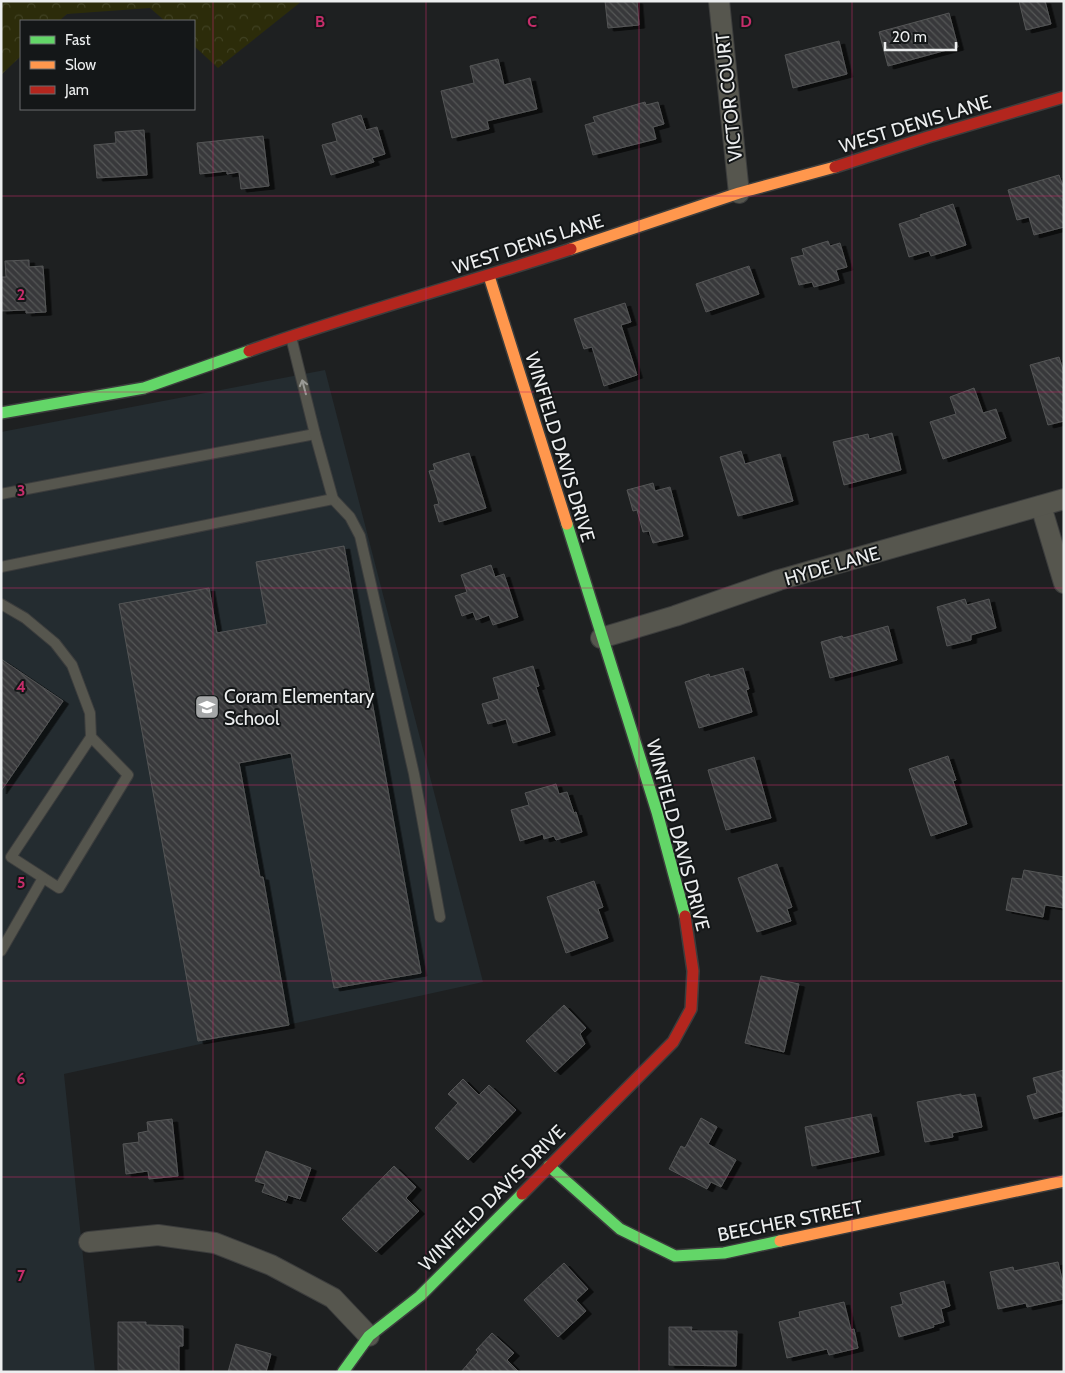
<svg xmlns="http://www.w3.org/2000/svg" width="1065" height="1373" font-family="Cabin,sans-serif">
  <defs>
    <pattern id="forest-crowns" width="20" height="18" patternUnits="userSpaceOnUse" patternTransform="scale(1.25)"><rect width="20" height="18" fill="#2c2c0a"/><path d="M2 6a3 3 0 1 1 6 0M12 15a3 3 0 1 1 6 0" fill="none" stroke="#404122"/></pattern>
    <pattern id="building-back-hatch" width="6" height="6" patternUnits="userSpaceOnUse" patternTransform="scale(1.25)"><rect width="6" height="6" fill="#38393a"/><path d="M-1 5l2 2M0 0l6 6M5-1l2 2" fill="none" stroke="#555657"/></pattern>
    <filter id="shadow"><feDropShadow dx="5.5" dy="3" stdDeviation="0" flood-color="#0009"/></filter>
  </defs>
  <rect width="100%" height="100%" fill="#1e2021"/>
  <path fill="#242c30" d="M325,370L483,982L64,1074L95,1372H1V432Z"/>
  <path fill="url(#forest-crowns)" d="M1,1H302L218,68L194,46V21H165L150,8L67,14L59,21H21V56L1,75Z"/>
  <g fill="url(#building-back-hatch)" stroke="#545556" filter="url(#shadow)">
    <path d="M605,1H637L639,25L608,28Z"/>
    <path d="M1019,1H1045L1051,24L1026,30Z"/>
    <path d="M949,13L958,47L888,66L879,32Z"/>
    <path d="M839,41L847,74L793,88L785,55Z"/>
    <path d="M498,59L504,85L530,78L537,109L487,121L489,129L452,138L441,91L474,83L470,66Z"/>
    <path d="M645,102L646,105L658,102L664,124L653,127L656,139L593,155L585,125L595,122L593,117Z"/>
    <path d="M361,115L366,130L377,127L385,154L372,158L374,162L331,175L322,145L337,141L332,124Z"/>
    <path d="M144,130L147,175L97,178L94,145L116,143L115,132Z"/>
    <path d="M263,136L269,186L241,189L239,172L227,174V171L200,174L197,143Z"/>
    <path d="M1059,175L1064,189V227L1034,235L1029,217L1017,220L1008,190Z"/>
    <path d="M953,204L966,245L931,256L929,251L909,257L899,224L921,217L920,215Z"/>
    <path d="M828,241L830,246L840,243L847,267L836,270L839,280L814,287L812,282L799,285L791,258L804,255L802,249Z"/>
    <path d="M29,260V267L43,266L46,312L26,313V310L1,311V277H6L5,261Z"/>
    <path d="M749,266L759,294L706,312L696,284Z"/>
    <path d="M625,303L631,322L621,325L637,375L604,386L592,347L584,349L574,319Z"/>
    <path d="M1059,357L1064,373V421L1048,425L1030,365Z"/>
    <path d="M974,388L983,413L996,409L1006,438L943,459L930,422L956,414L950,397Z"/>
    <path d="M892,433L901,470L844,485L833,442L868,434L869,439Z"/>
    <path d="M741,451L745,464L780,454L793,501L738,516L720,457Z"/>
    <path d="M469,453L486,508L439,522L434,505L439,504L429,471L435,470L433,464Z"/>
    <path d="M653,483L655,491L670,487L683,536L653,543L649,531L643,532L637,510L633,511L627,490Z"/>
    <path d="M344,546L421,973L334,988L291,753L239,763L260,877H263L289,1025L198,1041L119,604L209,588L217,633L267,624L256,562Z"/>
    <path d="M491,565L495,577L504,574L518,617L493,625L489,615L476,620L473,612L462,616L455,596L467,592L461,575Z"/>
    <path d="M965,599L967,605L989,599L996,628L971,635V640L947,646L937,607Z"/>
    <path d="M888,626L897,660L830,678L821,642L842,636L843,638Z"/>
    <path d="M1,659L63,701L1,791Z"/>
    <path d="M533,666L539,686L536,687L550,732L513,743L506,719L488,724L482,704L499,699L493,678Z"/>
    <path d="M743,668L749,689L746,690L752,712L699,728L685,682L709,674L710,677Z"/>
    <path d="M948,756L956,780L953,781L967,824L931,836L909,769Z"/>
    <path d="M754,757L771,818L726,830L708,770Z"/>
    <path d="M556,784L559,794L567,792L574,813L576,812L582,832L556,840L554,836L544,839L543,834L520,841L511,810L529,805L525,793Z"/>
    <path d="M777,864L792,907L787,909L791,921L757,932L738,878Z"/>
    <path d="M1024,870L1064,877V908L1045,905L1043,917L1006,910L1012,878L1022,879Z"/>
    <path d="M594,881L603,907L598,909L608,938L566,953L547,897Z"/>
    <path d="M761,976L799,984L784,1052L745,1043Z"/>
    <path d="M564,1005L586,1028L580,1034L585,1044L555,1072L526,1041Z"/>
    <path d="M1064,1070V1111L1034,1119L1027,1096L1037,1093L1033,1078Z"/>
    <path d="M463,1079L479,1095L489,1085L516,1110L468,1160L435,1128L458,1103L448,1094Z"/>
    <path d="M961,1094V1096L975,1094L982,1127L952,1133L953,1137L925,1142L917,1102Z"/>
    <path d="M871,1114L879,1152L812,1166L805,1127Z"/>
    <path d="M701,1118L717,1127L708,1144L736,1160L721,1187L711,1182L707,1189L669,1169L681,1146L685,1148Z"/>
    <path d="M172,1119L178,1176L149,1179L148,1171L126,1174L123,1144L139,1142L138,1133L148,1131L147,1122Z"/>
    <path d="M266,1151L311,1168L300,1199L288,1195L286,1201L262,1192L265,1184L255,1181Z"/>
    <path d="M394,1166L416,1187L406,1198L419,1211L376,1252L342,1219Z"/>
    <path d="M1058,1262L1064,1288V1299L1027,1307L1026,1303L998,1309L990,1272L1013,1267L1014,1271Z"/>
    <path d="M564,1263L588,1289L576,1300L586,1311L558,1337L524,1300Z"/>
    <path d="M944,1281L950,1306L941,1309L944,1322L933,1325L934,1327L899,1337L891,1307L903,1304L900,1293Z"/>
    <path d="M844,1302L851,1330L854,1329L858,1348L829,1355L827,1349L787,1358L779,1322L800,1317L799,1312Z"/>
    <path d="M118,1322H146V1325L183,1326V1346H179V1371L118,1370Z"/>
    <path d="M669,1327H692L691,1331H737L736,1366L669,1365Z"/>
    <path d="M492,1333L514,1353L507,1360L519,1372H461L478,1352L476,1350Z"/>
    <path d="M236,1344L271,1354L266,1372H228Z"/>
  </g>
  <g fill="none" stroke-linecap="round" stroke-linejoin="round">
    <defs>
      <g id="lane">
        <path d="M1,494L315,434"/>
        <path d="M333,499L350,517L360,536L414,774L440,917"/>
        <path d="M1,567L333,499L315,434L291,337"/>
        <path d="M1,604L25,618L55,643L72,665L90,713L91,737L11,857L59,888L128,775L91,737"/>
        <path d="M1,951L43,878"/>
      </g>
      <g id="street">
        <path d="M719,1L739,193"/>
        <path d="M1041,506L1064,583"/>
        <path d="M601,638L675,616L779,580L1064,499"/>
        <path d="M89,1242L158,1235L215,1243L271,1265L333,1298L369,1336"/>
      </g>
      <g id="fast">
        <path d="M1,413L144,388L249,351"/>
        <path d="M567,524L657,812L685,916"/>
        <path d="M549,1166L620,1229L675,1256L724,1253L780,1241"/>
        <path d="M343,1372L369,1336L420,1296L522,1194"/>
      </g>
      <g id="slow">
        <path d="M571,249L739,193L835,167"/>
        <path d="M489,276L567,524"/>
        <path d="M780,1241L1064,1181"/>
      </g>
      <g id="jam">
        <path d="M835,167L928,137L1064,97"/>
        <path d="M249,351C355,313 464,284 571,249"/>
        <path d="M522,1194L673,1042L691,1009L693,971L685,916"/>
      </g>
    </defs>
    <use href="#lane" stroke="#3c3d3d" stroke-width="12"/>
    <use href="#street" stroke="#3c3d3d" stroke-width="22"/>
    <use href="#fast" stroke="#3c3d3d" stroke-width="14"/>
    <use href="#slow" stroke="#3c3d3d" stroke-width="14"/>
    <use href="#jam" stroke="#3c3d3d" stroke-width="14"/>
    <use href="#lane" stroke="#56564e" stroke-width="10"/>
    <use href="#street" stroke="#56564e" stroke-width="20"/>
    <use href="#fast" stroke="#63d668" stroke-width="11"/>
    <use href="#slow" stroke="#ff974d" stroke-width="11"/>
    <use href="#jam" stroke="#b3261e" stroke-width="11"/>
  </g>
  <defs><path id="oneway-shaft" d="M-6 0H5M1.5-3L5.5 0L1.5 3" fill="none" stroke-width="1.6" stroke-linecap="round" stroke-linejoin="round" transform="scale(1.25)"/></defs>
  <use stroke="#9a9a96" href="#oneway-shaft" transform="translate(304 387) rotate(-105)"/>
  <path fill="none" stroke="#c62d6a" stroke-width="1" stroke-opacity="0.55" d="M213,1V1372M426,1V1372M639,1V1372M852,1V1372M1,196H1064M1,392H1064M1,588H1064M1,785H1064M1,981H1064M1,1177H1064"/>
  <defs>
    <symbol id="school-square" viewBox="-11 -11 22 22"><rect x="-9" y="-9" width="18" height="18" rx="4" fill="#a4a6a7" stroke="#141718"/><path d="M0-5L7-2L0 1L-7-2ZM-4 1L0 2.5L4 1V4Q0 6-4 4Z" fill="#fff"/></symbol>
  </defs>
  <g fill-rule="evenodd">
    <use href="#school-square" x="193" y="693" width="28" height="28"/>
  </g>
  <g text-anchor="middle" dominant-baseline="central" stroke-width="4" stroke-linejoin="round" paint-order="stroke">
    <g font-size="19" fill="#eceeef" stroke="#141718">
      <text transform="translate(729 97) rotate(-96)">VICTOR COURT</text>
      <text transform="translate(915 124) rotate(-17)">WEST DENIS LANE</text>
      <text transform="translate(528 244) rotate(-18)">WEST DENIS LANE</text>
      <text transform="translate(560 447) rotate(73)">WINFIELD DAVIS DRIVE</text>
      <text transform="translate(832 566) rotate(-16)">HYDE LANE</text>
      <text transform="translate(678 835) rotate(75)">WINFIELD DAVIS DRIVE</text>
      <text transform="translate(492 1198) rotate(-45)">WINFIELD DAVIS DRIVE</text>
      <text transform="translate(790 1221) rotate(-11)">BEECHER STREET</text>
    </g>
    <g font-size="19" fill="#eceeef" stroke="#141718" text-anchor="start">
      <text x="224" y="696">Coram Elementary<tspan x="224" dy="22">School</tspan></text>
    </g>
  </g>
  <g font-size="16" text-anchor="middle" font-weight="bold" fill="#c62d6a" stroke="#141718" stroke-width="4" stroke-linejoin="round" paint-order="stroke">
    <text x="320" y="27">B</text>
    <text x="532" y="27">C</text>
    <text x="746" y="27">D</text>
    <text x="21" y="300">2</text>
    <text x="21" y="496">3</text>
    <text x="21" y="692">4</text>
    <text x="21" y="888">5</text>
    <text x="21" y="1084">6</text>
    <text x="21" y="1281">7</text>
  </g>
  <rect width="1065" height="1373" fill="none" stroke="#eceeef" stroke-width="5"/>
  <rect x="20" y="20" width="175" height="90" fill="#141718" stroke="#6a6d6e"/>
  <rect x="30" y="36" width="25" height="8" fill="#63d668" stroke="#6a6d6e"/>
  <text x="65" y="45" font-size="15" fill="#eceeef">Fast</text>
  <rect x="30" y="61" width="25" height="8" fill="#ff974d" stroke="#6a6d6e"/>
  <text x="65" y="70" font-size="15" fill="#eceeef">Slow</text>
  <rect x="30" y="86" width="25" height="8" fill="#b3261e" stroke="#6a6d6e"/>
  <text x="65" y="95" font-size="15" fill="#eceeef">Jam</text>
  <path d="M885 42v8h71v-8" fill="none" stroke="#eceeef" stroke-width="2.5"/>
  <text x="892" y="42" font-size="15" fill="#eceeef" stroke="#141718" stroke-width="4" paint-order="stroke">20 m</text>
</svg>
